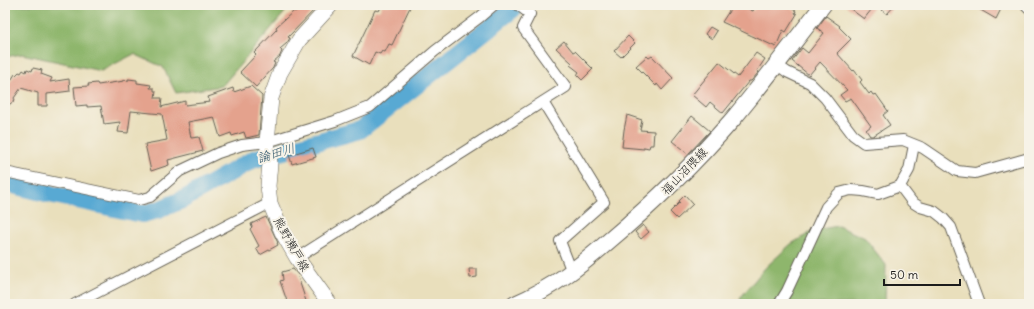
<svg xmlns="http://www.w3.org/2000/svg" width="1034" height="309" font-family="Delius,'Klee One',sans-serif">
  <rect width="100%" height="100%" fill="#f7f3e8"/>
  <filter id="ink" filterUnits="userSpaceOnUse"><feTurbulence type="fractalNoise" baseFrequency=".025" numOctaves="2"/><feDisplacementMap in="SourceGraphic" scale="8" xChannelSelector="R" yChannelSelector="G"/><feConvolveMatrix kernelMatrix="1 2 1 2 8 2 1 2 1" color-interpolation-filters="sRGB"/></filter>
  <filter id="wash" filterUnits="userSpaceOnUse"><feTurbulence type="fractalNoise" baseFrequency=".012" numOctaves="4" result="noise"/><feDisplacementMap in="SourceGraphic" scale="16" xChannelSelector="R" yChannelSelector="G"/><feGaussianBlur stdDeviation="0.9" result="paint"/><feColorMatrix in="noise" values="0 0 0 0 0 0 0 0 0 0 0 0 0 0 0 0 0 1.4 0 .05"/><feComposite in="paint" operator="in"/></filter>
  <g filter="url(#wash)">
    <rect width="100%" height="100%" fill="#e9dfbc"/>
    <g fill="#8eb66c" stroke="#556944">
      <path d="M5,5H291L222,86L176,93L163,67L134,54L101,71L22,54L5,57Z"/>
      <path d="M838,226L865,238L886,265L885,304H739L741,297L765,268L791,244L815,230Z"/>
    </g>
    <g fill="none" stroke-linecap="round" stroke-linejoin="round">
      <path stroke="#59a9d3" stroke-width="18" d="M5,183L54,195L142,214L158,210L182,200L254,159L360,130L518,5"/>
    </g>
    <g id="blocks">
      <g fill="#e4a28d">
        <path d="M305,5H319L288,37L290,38L287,43L280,49L282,51L280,56L273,62L275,63L273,68L256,87L240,72L256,55L254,53L277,29L276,27L294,11L295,12L297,10L298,11Z"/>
        <path d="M382,5H411L392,45L389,44L385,52L382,51L380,54L375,52L369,65L353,56L375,10L379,11Z"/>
        <path d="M733,5H741L753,11L756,5H786L796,11L795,13L797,14L786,32L783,30L776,47L722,22Z"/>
        <path d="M845,5H875L864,19Z"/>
        <path d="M876,5H895L887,14Z"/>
        <path d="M972,5H1003L996,19Z"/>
        <path d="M826,16L840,26L839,27L851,39L837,53L853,71L854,70L862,80L860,82L869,94L871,92L873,95L876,94L888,111L883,115L890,125L873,136H870L866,130L871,126L851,98L845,101L840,95L847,90L820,62L809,75L792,61L802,48L808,53L824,33L817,28Z"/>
        <path d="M710,27L717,31L712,39L705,34Z"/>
        <path d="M628,36L635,43L621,57L614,51Z"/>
        <path d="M564,41L573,52L575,51L593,69L582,80L577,75L579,72L570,65L572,63L556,48Z"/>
        <path d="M756,53L765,59L757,71L759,72L751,81H749L723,113L710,102L706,107L692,95L719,62L738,77Z"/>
        <path d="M647,56L649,58L652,56L673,78L662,90L657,84L656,86L636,66Z"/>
        <path d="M33,68L42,70L41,74L52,78L50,82L69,79L70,91L47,94V106H38V93L21,88L14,98L15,100L5,108V90L15,74L16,75L19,72L21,73L23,70L26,72L27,69L32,71Z"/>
        <path d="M128,79L137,80V83L151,85L150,88H154V91H156L155,98H162L161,107L185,101V105L210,102L208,97L222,92L233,88L234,92L251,86L262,96L259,135L246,138L244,132L232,136L231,133L220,137L214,117L188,122L191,138L199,137L203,151L168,160L169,165L151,171L145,144L167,140L162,114L131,111L128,133L118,132L120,122L104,124L101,106L87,107V105L76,106L74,87L89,86L88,84L97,83L98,85L124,81V80L128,81Z"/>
        <path d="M627,115L642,120L640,130L654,131L653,145H650L649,148L644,147V149L622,147L624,130Z"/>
        <path d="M692,116L710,131L688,154L672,141Z"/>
        <path d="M313,148L316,157L292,164L289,155Z"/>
        <path d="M685,195L693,204L677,219L670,212L680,202L679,201Z"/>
        <path d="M266,217L278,243H277L278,245L260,255L256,248L259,246L250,229L252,227L251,224Z"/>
        <path d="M643,225L649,232L641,239L635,232Z"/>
        <path d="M293,269L299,276L298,277L307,304H288L280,281L283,280L282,272Z"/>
        <path d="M469,269H477V277L470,278Z"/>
      </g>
    </g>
  </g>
  <g filter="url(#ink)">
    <use href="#blocks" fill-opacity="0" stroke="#646054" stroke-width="1"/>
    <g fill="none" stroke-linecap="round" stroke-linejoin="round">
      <defs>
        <g id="street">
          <path d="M1026,5L1029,8"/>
          <path d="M776,64L787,72L810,83L825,98L853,135L864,143L903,140L923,148L957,171L975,173L1029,158"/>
          <path d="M543,102L604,202L560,241L572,272"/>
          <path d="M5,172L139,200L150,197L180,171L218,153L242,145L267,142L335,121L370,107L435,51L480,17L494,5"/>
          <path d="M900,186L912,202L920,207L934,211L943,218L951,227L979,304"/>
          <path d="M297,258L566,87L523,28L530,14L518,5"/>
          <path d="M75,304L270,203"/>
          <path d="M779,304L787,291L826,207L839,193L851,190L863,191L878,194L900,186L909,170L914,145"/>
        </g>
        <path id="secondary" d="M330,304L297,258L282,232L270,203L268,186L270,163L267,142L271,98L280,73L299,40L331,5"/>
        <path id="primary" d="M515,304C554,287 579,267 610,240C654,203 695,163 733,119C764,82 793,43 823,5"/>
      </defs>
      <use href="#street" stroke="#646054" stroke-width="12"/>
      <use href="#secondary" stroke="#646054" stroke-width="16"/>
      <use href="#primary" stroke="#646054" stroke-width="18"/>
      <use href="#street" stroke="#fff" stroke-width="10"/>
      <use href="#secondary" stroke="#fff" stroke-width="15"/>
      <use href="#primary" stroke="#fff" stroke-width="16"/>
    </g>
  </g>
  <g text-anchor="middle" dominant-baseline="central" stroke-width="4" stroke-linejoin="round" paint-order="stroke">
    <g font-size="12" fill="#1c1c1c" stroke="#f7f3e8">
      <text transform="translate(684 171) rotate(-46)">福山沼隈線</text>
      <text transform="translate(292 244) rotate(61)">熊野瀬戸線</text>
    </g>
    <g font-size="13" font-style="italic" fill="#375b6e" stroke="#f7f3e8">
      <text transform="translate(276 153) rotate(-16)">論田川</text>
    </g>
  </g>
  <rect width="1034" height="309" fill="none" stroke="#f7f3e8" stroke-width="20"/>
  <path d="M884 279v6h76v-6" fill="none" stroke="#1c1c1c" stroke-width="2"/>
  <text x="890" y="279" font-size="12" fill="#1c1c1c" stroke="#f7f3e8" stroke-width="3" paint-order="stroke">50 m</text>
</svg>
